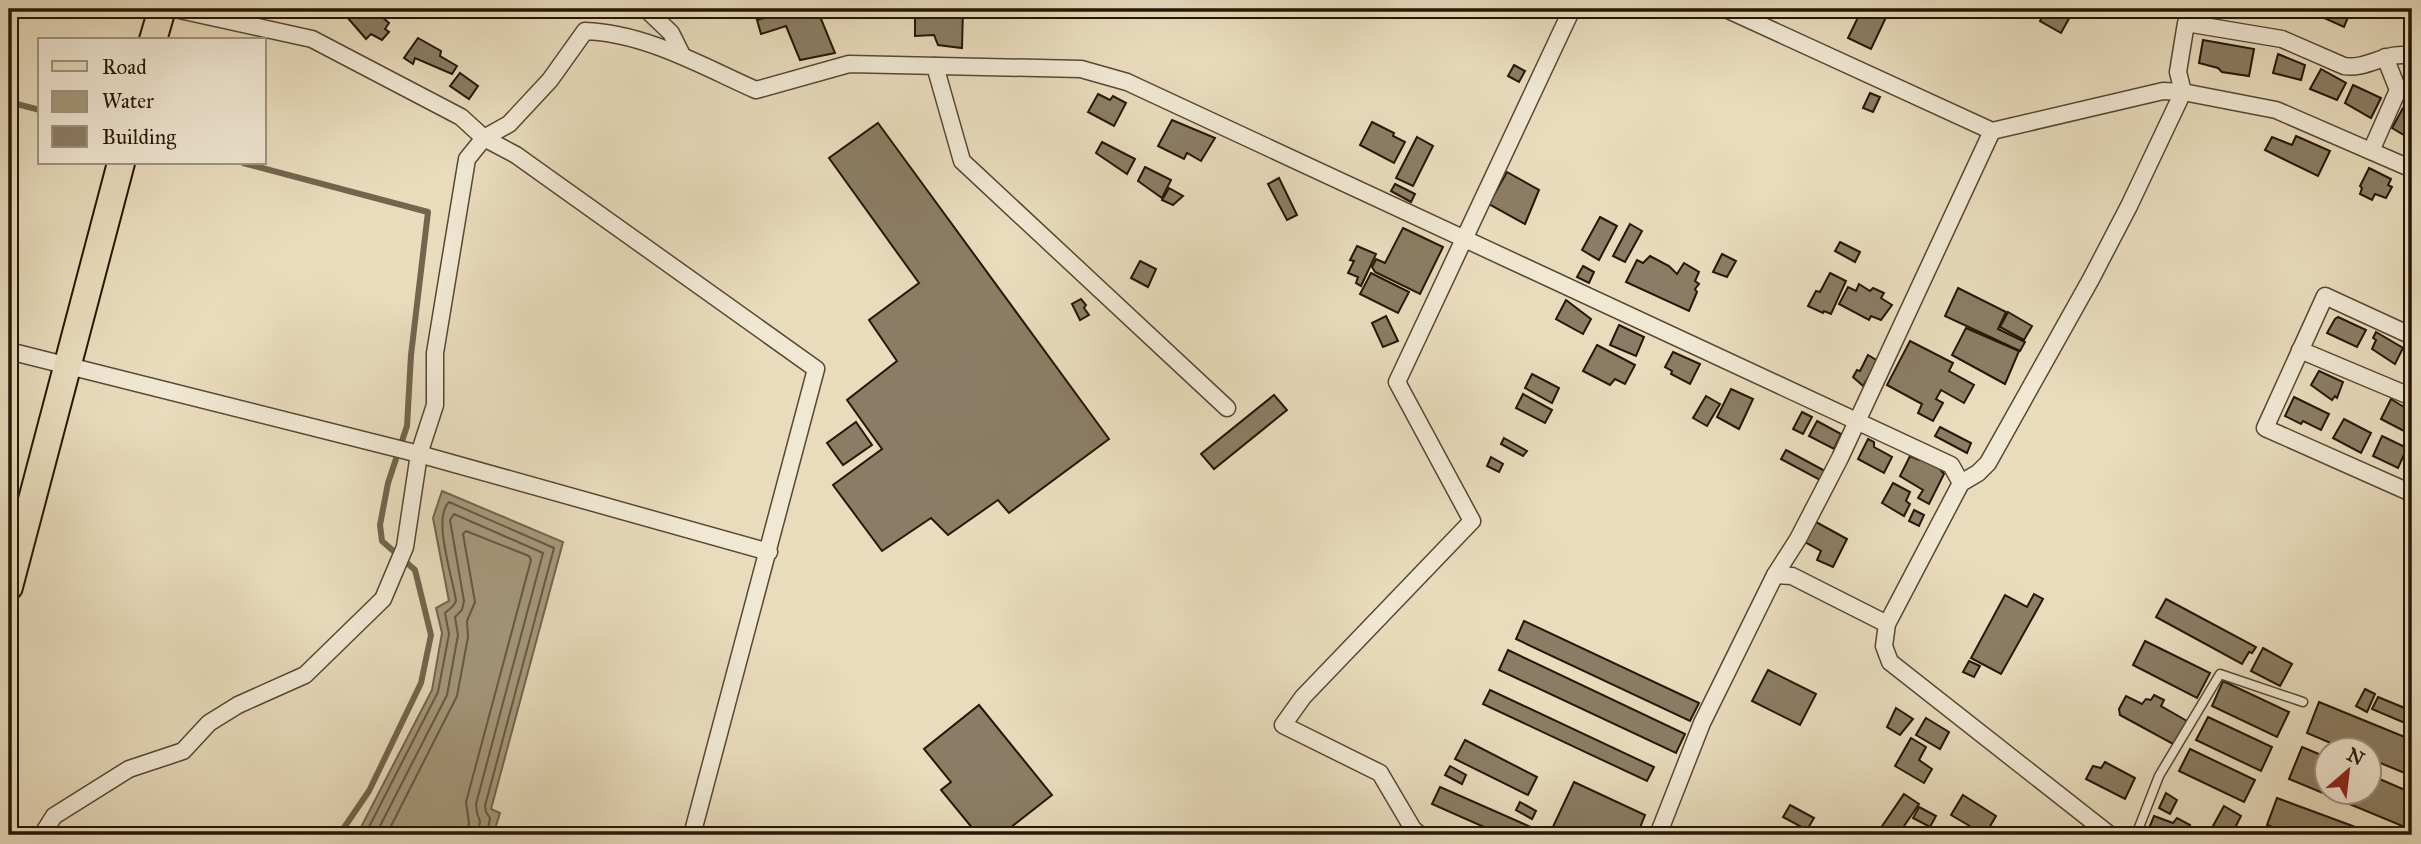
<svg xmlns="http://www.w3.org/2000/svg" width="2421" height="844" font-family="'IM FELL Great Primer',serif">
  <rect width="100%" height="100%" fill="#e9dcbd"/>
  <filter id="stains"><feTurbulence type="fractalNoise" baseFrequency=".00286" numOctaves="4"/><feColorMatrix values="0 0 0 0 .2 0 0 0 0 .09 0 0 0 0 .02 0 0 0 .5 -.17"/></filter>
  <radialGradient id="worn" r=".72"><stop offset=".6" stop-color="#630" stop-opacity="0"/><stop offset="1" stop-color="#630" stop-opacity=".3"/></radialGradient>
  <path fill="#a6997e" stroke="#72654e" stroke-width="2" d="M442,491L563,542L491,809L500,813L493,835H375L359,831L432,690L442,633L436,608L449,601L433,518Z"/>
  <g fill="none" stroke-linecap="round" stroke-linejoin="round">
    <g stroke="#665842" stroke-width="2">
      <path d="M370,835L369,827L438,692L449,634L445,613L453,606L456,601C453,578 432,518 449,502L554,548L485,806L486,812L490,818L487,835"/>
      <path d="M378,835L379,828L447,695L458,635L455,617L462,610L464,601L450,520L454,514L543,553L476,804L477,813L480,821L478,835"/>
      <path d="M389,835V830L457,696L468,637L467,621L475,602L463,534L466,531L529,556L531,560L466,802L469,823L467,835"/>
    </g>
    <g stroke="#72654e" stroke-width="6">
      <path d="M9,102L40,110"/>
      <path d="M243,163L428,212L411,355L407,426L388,483L380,525L382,541L415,570L431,635L421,683L369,791L339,835"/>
    </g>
  </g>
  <g fill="#8b7d65" stroke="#251605" stroke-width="2">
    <path d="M340,9H373L389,23L385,29L389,32L382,40L371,34L366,39Z"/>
    <path d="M797,9H817L835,53L800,60L786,26L761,34L757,20Z"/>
    <path d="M915,9H963L962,48L938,45L934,35L915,36Z"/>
    <path d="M1862,9H1878L1888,13L1871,49L1848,38Z"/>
    <path d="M2046,9H2059L2071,15L2061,33L2040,21Z"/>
    <path d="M2233,9H2274L2273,14L2251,11L2249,14Z"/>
    <path d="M2326,9L2351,10L2344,27L2322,17Z"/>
    <path d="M2361,9H2392L2391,18L2360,16Z"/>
    <path d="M418,38L441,51L440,56L457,66L452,74L415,58L413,64L404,58Z"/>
    <path d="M2203,40L2254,49L2249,76L2222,72L2218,68L2199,63Z"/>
    <path d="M2278,54L2305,65L2301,80L2273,73Z"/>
    <path d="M1514,65L1525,71L1519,82L1508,76Z"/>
    <path d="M2321,69L2346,83L2337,100L2310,89Z"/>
    <path d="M460,73L478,86L469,99L450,86Z"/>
    <path d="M2353,85L2381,98L2371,118L2345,103Z"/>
    <path d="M1870,93L1880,97L1873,112L1863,108Z"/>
    <path d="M1098,94L1110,100L1113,96L1126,103L1114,126L1088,112Z"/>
    <path d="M2403,108L2412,113V140L2392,128Z"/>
    <path d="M1172,120L1215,138L1201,161L1187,153L1184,159L1158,146Z"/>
    <path d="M1372,122L1394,133L1393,136L1405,142L1394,163L1360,145Z"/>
    <path d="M878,123L1109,439L1009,513L998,500L948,535L931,518L882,551L833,485L882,449L847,400L897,361L869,320L919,283L829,158Z"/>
    <path d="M2296,136L2330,151L2318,176L2265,150L2272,137L2292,145Z"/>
    <path d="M1417,137L1433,146L1413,186L1396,178Z"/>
    <path d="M1102,142L1135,159L1127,174L1096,153Z"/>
    <path d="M1145,167L1171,180L1162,198L1138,181Z"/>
    <path d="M2369,168L2391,179L2388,185L2392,187L2386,198L2375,194L2372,200L2360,194L2362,188L2360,186Z"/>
    <path d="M1507,172L1539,190L1525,224L1489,204Z"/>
    <path d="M1279,178L1297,215L1287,220L1268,184Z"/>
    <path d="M1395,184L1415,194L1411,202L1391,191Z"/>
    <path d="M1169,188L1183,196L1173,205L1162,200Z"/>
    <path d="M1600,217L1617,226L1599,260L1582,250Z"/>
    <path d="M1630,224L1642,231L1625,262L1613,256Z"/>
    <path d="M1403,228L1443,247L1420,294L1375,272L1372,267L1376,259L1385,263Z"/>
    <path d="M1840,242L1860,252L1855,262L1835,251Z"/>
    <path d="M1357,246L1376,254L1361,286L1356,283L1358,277L1348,273L1354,261L1350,260Z"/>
    <path d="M1722,254L1736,261L1727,277L1713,272Z"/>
    <path d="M1650,256L1669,266L1677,274L1684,263L1699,272L1695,281L1699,284L1695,289L1697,292L1689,311L1626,282L1637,260L1643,263Z"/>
    <path d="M1140,261L1156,269L1148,287L1131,278Z"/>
    <path d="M1583,266L1594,272L1589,283L1577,277Z"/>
    <path d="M1371,273L1409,292L1398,313L1360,294Z"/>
    <path d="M1830,273L1846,281L1831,314L1824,311L1823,313L1808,306L1816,291L1820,292Z"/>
    <path d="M1859,284L1870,291L1873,288L1884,293L1881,298L1892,305L1881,320L1871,316L1869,320L1839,304L1848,287L1856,291Z"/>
    <path d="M1958,288L2006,312L1998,329L2025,342L2020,351L1945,316Z"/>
    <path d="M1081,299L1086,305L1084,308L1089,315L1080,320L1072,304Z"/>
    <path d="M1566,300L1591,319L1583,334L1556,319Z"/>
    <path d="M2008,312L2032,326L2024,340L2000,327Z"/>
    <path d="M1386,316L1398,341L1383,347L1372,323Z"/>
    <path d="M2338,317L2366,330L2357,347L2327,333L2335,319Z"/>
    <path d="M1619,325L1644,337L1636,356L1610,345Z"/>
    <path d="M1966,328L2019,351L2005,384L1952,355Z"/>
    <path d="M2376,332L2403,348L2395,364L2372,349L2376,340L2373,338Z"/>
    <path d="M1910,341L1953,363L1949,371L1974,385L1964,403L1941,390L1936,399L1943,403L1933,421L1918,413L1922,404L1887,385Z"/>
    <path d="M1597,345L1635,365L1625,384L1615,379L1610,385L1583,371Z"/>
    <path d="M1673,352L1700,364L1690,384L1671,374L1672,371L1665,367Z"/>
    <path d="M1868,355L1878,361L1863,386L1853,377L1857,370L1860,371Z"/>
    <path d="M2319,371L2343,382L2337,398L2335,396L2332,400L2311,385Z"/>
    <path d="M1532,374L1559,388L1552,403L1525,388Z"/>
    <path d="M1731,389L1753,399L1739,429L1717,417Z"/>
    <path d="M1523,394L1552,410L1545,423L1516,408Z"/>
    <path d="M1274,395L1287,410L1214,469L1201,454Z"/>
    <path d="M1706,396L1720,404L1707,426L1693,418Z"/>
    <path d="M2294,397L2329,414L2321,430L2303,421L2301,424L2285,416Z"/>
    <path d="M2391,399L2412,412V418L2406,432L2381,419Z"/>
    <path d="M1802,412L1812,417L1803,434L1793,429Z"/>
    <path d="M2344,419L2371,433L2361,453L2333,438Z"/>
    <path d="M1817,421L1841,434L1834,449L1809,436Z"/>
    <path d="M856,422L872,445L843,465L827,443Z"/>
    <path d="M1940,427L1971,443L1967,453L1935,436Z"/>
    <path d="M2382,436L2407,448L2398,468L2373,456Z"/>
    <path d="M1504,438L1527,451L1523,456L1501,444Z"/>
    <path d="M1868,439L1874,442V447L1892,457L1884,473L1858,459Z"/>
    <path d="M1786,450L1825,471L1820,480L1781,459Z"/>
    <path d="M1910,456L1919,460L1921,458L1939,468L1944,474L1929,504L1918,498L1923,490L1900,476Z"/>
    <path d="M1491,457L1503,464L1499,472L1487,466Z"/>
    <path d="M1893,483L1910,492L1906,501L1910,504L1904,516L1882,503Z"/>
    <path d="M1914,510L1924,515L1919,526L1909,521Z"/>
    <path d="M1816,522L1847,539L1833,567L1817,560L1821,551L1805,542Z"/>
    <path d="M2034,594L2043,599L2001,674L1971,658L2005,595L2027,607Z"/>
    <path d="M2166,599L2256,647L2252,653L2249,652L2242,664L2156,617Z"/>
    <path d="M1524,621L1699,703L1690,721L1516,639Z"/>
    <path d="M2145,641L2210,673L2197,698L2133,665Z"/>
    <path d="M2263,648L2292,664L2280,686L2251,671Z"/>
    <path d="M1508,650L1685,734L1676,753L1499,670Z"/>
    <path d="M1969,661L1980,666L1974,677L1963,672Z"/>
    <path d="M1768,670L1816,694L1800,725L1752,701Z"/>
    <path d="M2223,681L2289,712L2277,737L2212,706Z"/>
    <path d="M2365,689L2375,694L2367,712L2356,706Z"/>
    <path d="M1490,690L1654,767L1647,781L1483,704Z"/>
    <path d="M2154,695L2164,700L2161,706L2187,721L2173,744L2120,715L2119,709L2126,696L2142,704L2146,699L2151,700Z"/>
    <path d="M2378,697L2412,711V726L2372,709Z"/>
    <path d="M2319,702L2412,740V776L2368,758V750H2347L2307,733Z"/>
    <path d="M979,705L1052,795L1001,835H978L941,790L951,782L924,749Z"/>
    <path d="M1896,708L1913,719L1900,735L1887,727Z"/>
    <path d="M2208,717L2272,747L2261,771L2196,740Z"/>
    <path d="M1926,718L1949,732L1940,749L1916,735Z"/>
    <path d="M1911,738L1926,747L1919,760L1932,769L1924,783L1895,766Z"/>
    <path d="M1465,740L1537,777L1528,795L1455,759Z"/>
    <path d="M2302,747L2326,757V792H2368V774L2412,793V830L2289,779Z"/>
    <path d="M2190,749L2255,780L2244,802L2179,771Z"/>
    <path d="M2105,762L2135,778L2125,799L2086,779L2093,766L2101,768Z"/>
    <path d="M1450,766L1466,775L1462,784L1445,775Z"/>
    <path d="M1574,782L1645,815L1637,835L1609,833L1608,835H1560L1551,831Z"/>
    <path d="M1440,787L1549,835H1502L1432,804Z"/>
    <path d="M2166,793L2177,800L2170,814L2159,808Z"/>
    <path d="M1904,794L1919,804L1898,835H1876Z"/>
    <path d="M1963,795L1996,816L1985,835L1951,815Z"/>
    <path d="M2277,798L2377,835H2293L2267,825Z"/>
    <path d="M1520,802L1536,811L1532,819L1516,810Z"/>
    <path d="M1790,805L1814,818L1807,830L1783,817Z"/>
    <path d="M2224,806L2241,816L2232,834L2234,835H2208Z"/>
    <path d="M1919,807L1936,816L1930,827L1913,818Z"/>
    <path d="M2154,816L2173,823L2177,818L2190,825L2185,835H2154L2147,833Z"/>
  </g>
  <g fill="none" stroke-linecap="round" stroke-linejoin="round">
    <defs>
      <path id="service" d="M2136,835L2159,776L2220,674L2303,702"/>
      <g id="minor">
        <path d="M175,9L312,39L461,117L484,138L516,155L816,369L692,835"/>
        <path d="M646,9L671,33L682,55"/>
        <path d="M1726,9L1992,131L2163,91L2183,92L2276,110L2412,169"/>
        <path d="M935,66L962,161L1227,408"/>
        <path d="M2371,151L2398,90L2385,57"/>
        <path d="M2412,336L2325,296L2265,428L2409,492L2412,484"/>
        <path d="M2300,350L2412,397"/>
        <path d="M9,351L419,454L769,552"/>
        <path d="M1775,575L1792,576L1887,624"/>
        <path d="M42,835L54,816L129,769L183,751L209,723L238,705L305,675L383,599L405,547L419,454L435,405V353L467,159L484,138L509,124L550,80L585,31C645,33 702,66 756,90L849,64L1081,69L1127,82L1951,465L1961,483"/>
        <path d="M1420,835L1413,829L1380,773L1283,725L1303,697L1472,521L1397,382L1572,9"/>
        <path d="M1658,835L1702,723L1775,575L1798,539L1840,458L1992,131"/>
        <path d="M2110,835L1890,662L1884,646L1887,624L1961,483L1978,473L1988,463L2091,279L2129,206L2183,92L2178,72L2186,23L2282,39L2344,66C2368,70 2387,50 2412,56"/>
      </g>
      <g id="primary">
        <path d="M153,40L162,9"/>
        <path d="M9,587L121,163"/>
      </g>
    </defs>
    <use href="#service" stroke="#564833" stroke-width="11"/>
    <use href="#minor" stroke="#564833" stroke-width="19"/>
    <use href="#primary" stroke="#251605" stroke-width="30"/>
    <use href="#service" stroke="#f1e8d4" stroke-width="8"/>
    <use href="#minor" stroke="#f1e8d4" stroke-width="16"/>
    <use href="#primary" stroke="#e9dcbd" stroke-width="26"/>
  </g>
  <rect width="2421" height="844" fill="none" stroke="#e9dcbd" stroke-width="35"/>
  <rect x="10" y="10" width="2400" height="823" fill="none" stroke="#251605" stroke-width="3.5"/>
  <rect x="18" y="18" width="2386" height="809" fill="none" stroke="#251605" stroke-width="2"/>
  <rect x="38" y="38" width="228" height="126" fill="#f1e8d4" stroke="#9f9481" stroke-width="2"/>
  <rect x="52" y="61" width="35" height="10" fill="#e9dcbd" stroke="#9f9481" stroke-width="2"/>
  <text x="102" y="74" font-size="21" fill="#251605">Road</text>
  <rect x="52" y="91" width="35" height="21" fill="#a6997e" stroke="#9f9481" stroke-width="2"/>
  <text x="102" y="108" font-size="21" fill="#251605">Water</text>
  <rect x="52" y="126" width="35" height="21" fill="#8b7d65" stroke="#9f9481" stroke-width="2"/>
  <text x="102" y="144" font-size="21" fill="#251605">Building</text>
  <g transform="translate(2348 771) rotate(28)"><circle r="33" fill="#f1e8d4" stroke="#9f9481" stroke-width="2"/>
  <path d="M0-5L12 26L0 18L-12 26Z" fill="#8f2418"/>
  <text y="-10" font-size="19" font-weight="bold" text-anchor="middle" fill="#251605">N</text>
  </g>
  <rect width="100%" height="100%" filter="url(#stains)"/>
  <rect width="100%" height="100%" fill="url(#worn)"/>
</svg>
